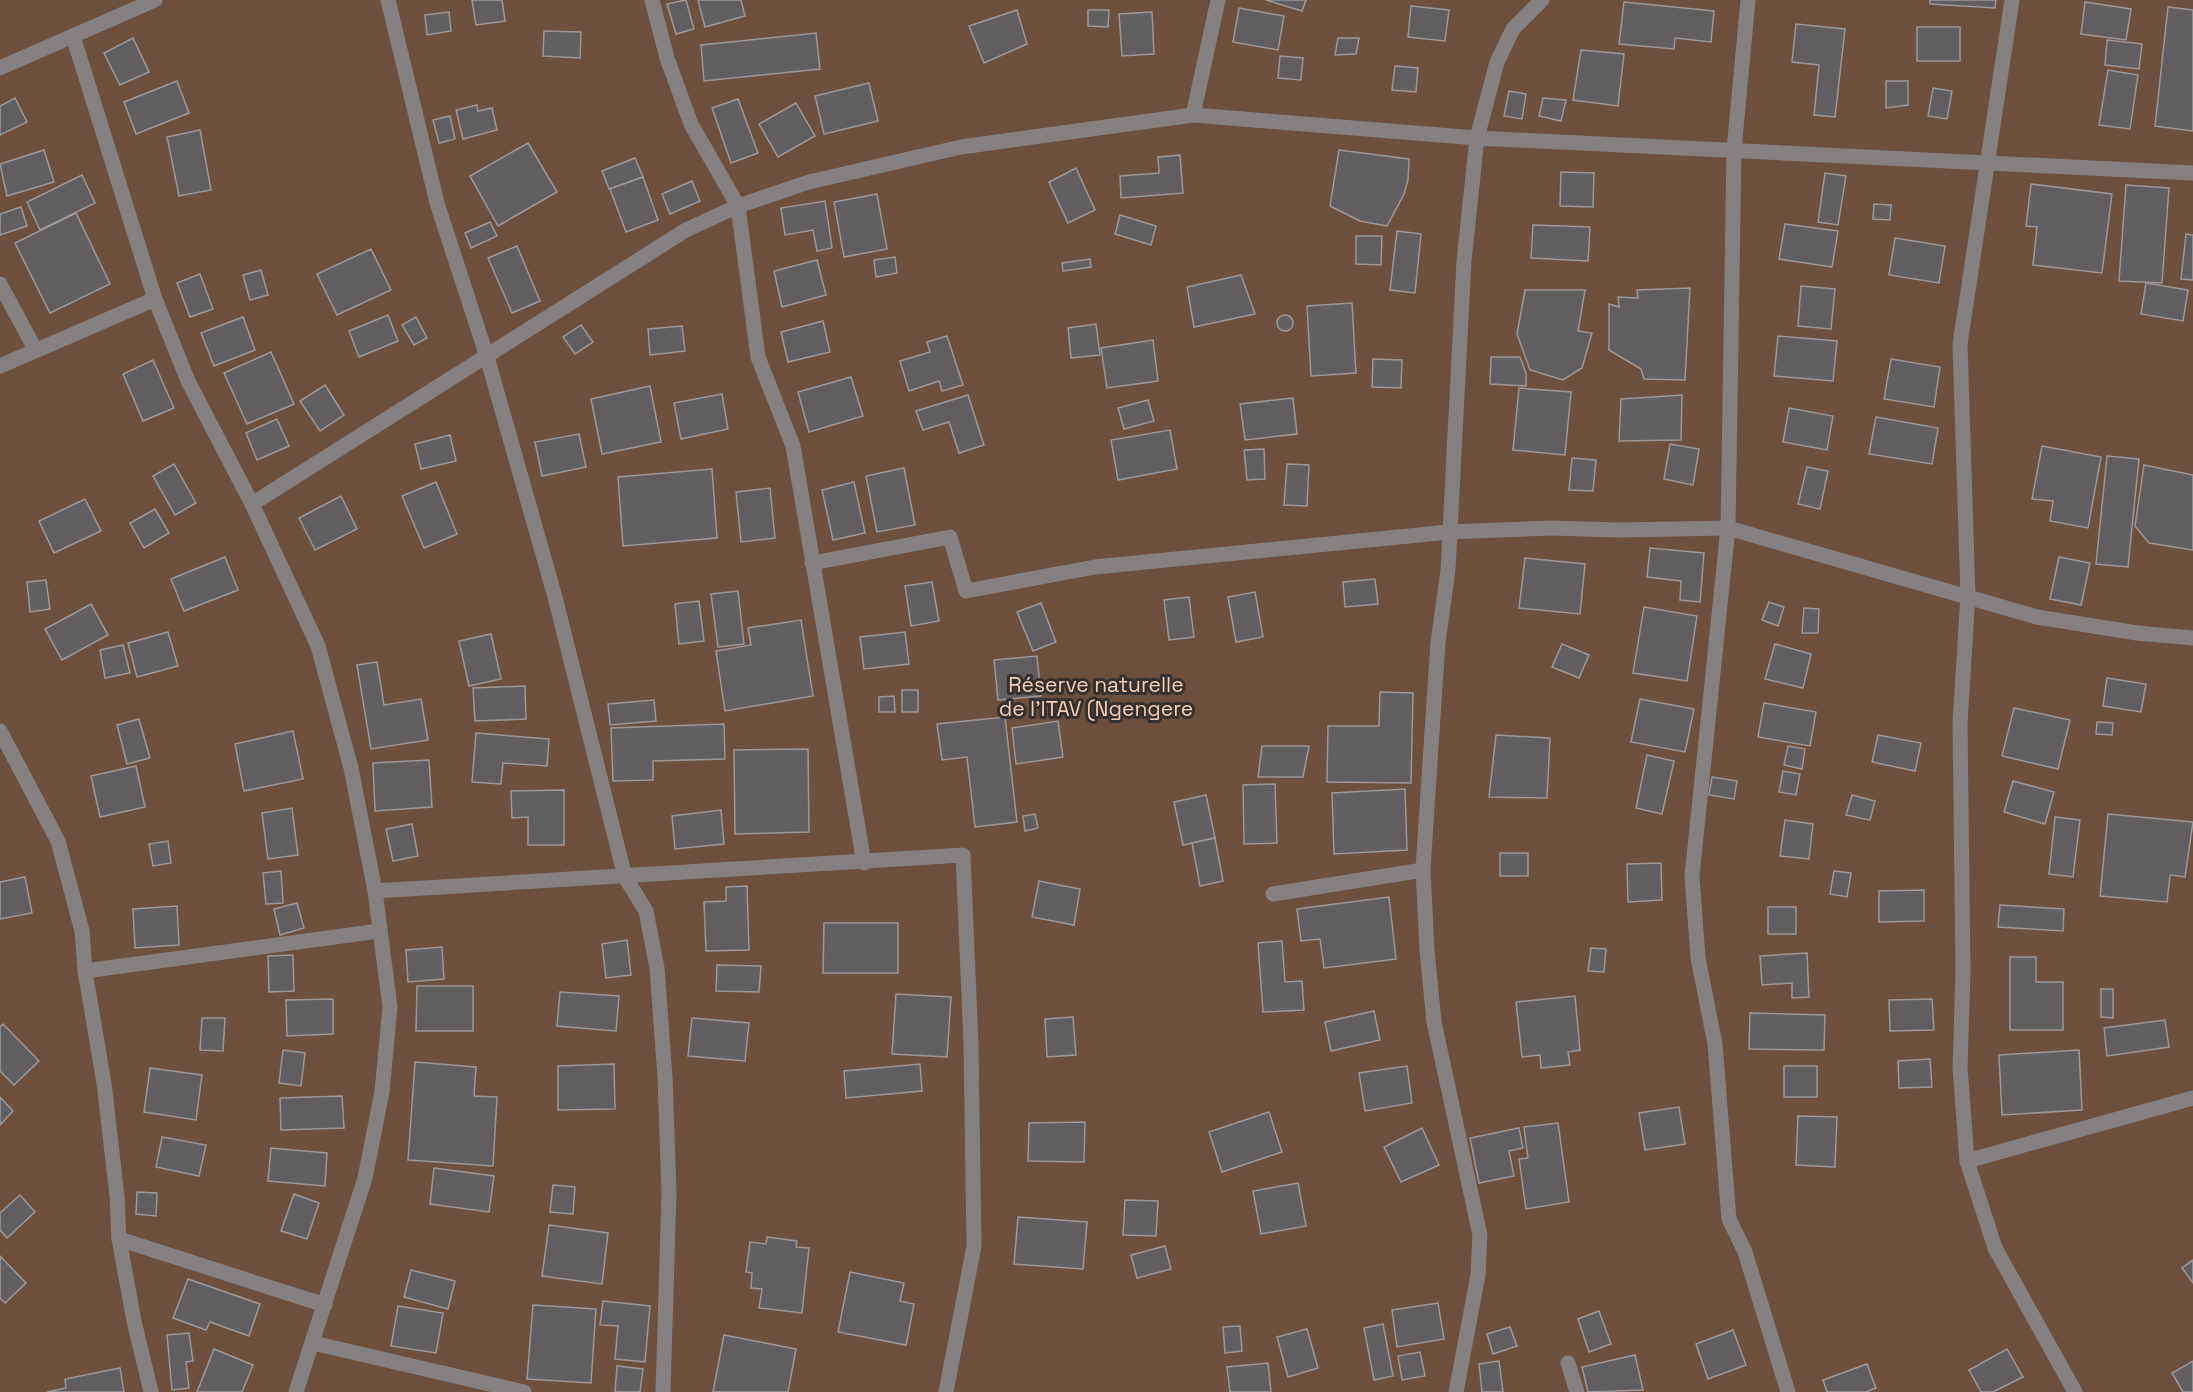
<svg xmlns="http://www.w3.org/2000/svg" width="2193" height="1392" font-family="'Space Grotesk',sans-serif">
  <rect width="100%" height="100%" fill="#343132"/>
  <rect fill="#6c4f3c" x="0" y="0" width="2193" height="1392"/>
  <g fill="#615e61" stroke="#9b989b" stroke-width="1.5">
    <path d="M472,0H502L505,21L476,25Z"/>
    <path d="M686,0L694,29L676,34L667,4Z"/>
    <path d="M698,0H741L745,16L705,27Z"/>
    <path d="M1266,0H1306L1302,11Z"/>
    <path d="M1930,0H1996L1995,8L1930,4Z"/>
    <path d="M1624,2L1714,11L1711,42L1675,38L1674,49L1619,44Z"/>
    <path d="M2085,2L2131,9L2126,40L2081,34Z"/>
    <path d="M1411,6L1449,10L1445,41L1408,37Z"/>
    <path d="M2168,7L2193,10V131L2155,126Z"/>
    <path d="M1239,8L1284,16L1278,50L1233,42Z"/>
    <path d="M1017,10L1027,44L984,63L969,26Z"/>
    <path d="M1088,10H1109L1108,27L1088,26Z"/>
    <path d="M449,12L451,31L427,35L425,15Z"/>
    <path d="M1152,12L1154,54L1122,56L1119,14Z"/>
    <path d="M1796,24L1845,29L1835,117L1814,115L1819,65L1792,62Z"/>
    <rect x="1917" y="27" width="43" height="34"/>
    <path d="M544,31L581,32L580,58L543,56Z"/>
    <path d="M816,33L820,69L704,81L701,45Z"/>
    <path d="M133,38L149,72L120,85L104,53Z"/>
    <path d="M1338,38H1359L1356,54L1335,55Z"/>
    <path d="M2107,40L2142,44L2139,69L2105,65Z"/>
    <path d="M1581,50L1624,54L1618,106L1573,100Z"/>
    <path d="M1280,56L1303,58L1301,80L1278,78Z"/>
    <path d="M1395,66L1418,68L1416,92L1392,90Z"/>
    <path d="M2108,70L2138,75L2130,129L2099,125Z"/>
    <path d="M177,81L189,113L136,134L124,102Z"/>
    <path d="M1886,81H1908V105L1886,108Z"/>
    <path d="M869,83L878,121L824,134L815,96Z"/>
    <path d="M1933,88L1952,91L1947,119L1928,116Z"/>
    <path d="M1509,91L1526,94L1522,119L1504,116Z"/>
    <path d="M15,98L27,122L0,135V106Z"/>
    <path d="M1543,98L1566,100L1561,121L1539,116Z"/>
    <path d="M738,99L758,153L731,163L712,108Z"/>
    <path d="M796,103L815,136L778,157L759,124Z"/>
    <path d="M477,105L478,111L492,108L497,130L463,139L456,110Z"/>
    <path d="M450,116L455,139L439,143L433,120Z"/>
    <path d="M200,130L211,190L179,196L167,137Z"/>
    <path d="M528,143L557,192L498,226L470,176Z"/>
    <path d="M44,150L54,182L7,196L0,164Z"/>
    <path d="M1339,150L1409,159L1408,180L1404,194L1387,226L1360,221L1330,206Z"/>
    <path d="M1180,155L1183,193L1121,198L1120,176L1159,173L1158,157Z"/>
    <path d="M635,158L643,177L609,189L602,171Z"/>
    <path d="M1076,168L1095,210L1068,223L1049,182Z"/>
    <path d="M1561,172L1594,173L1593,207L1560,206Z"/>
    <path d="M1825,173L1846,176L1838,225L1818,222Z"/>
    <path d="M82,175L95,203L40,230L27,202Z"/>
    <path d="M643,177L658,220L626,232L610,189Z"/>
    <path d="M692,181L700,201L670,214L662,194Z"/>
    <path d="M2031,184L2112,194L2102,273L2033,265L2037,227L2026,226Z"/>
    <path d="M2126,185L2169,188L2162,283L2119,281Z"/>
    <path d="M877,194L887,249L844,257L834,202Z"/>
    <path d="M825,201L832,248L817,251L813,230L785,235L781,208Z"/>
    <path d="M1874,204L1891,205L1890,220L1873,219Z"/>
    <path d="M21,207L27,226L0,235V214Z"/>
    <path d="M76,213L110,284L50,313L15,243Z"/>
    <path d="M1120,215L1156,226L1151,245L1115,234Z"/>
    <path d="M490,222L497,236L471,248L465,233Z"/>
    <path d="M1785,224L1838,231L1832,267L1779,259Z"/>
    <path d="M1533,225L1590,227L1588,261L1531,258Z"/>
    <path d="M1397,231L1421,234L1415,293L1390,290Z"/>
    <path d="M2186,234L2193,235V280L2181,279Z"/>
    <path d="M1356,236H1382L1381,265L1356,264Z"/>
    <path d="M1895,238L1945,246L1939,283L1889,275Z"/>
    <path d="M517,246L540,301L512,313L488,258Z"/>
    <path d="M371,249L391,290L337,315L317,274Z"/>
    <path d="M895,257L897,273L876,277L874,260Z"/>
    <path d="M1090,259L1091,267L1063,271L1062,263Z"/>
    <path d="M817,260L826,295L782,307L774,271Z"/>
    <path d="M261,270L268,295L250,300L243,275Z"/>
    <path d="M200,274L213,309L190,317L177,283Z"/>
    <path d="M1241,275L1255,314L1194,327L1187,287Z"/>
    <path d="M2146,283L2188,290L2183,321L2141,314Z"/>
    <path d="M1801,286L1835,289L1831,329L1798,326Z"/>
    <path d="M1690,288L1685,380L1644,379L1641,369L1609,350V304L1619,307L1618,297L1638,298L1637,290Z"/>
    <path d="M1525,290H1585L1578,331L1592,333L1582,368L1563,380L1530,370L1517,334Z"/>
    <path d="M1352,303L1356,373L1311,376L1307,306Z"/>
    <circle cx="1285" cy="323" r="8"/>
    <path d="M388,315L398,341L359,357L349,331Z"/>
    <path d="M243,317L255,350L214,366L201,333Z"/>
    <path d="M416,317L427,338L414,345L402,325Z"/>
    <path d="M823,321L830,352L788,362L781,332Z"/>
    <path d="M1096,324L1100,355L1071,358L1068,328Z"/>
    <path d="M581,325L593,342L575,354L563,337Z"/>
    <path d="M682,326L685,351L650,355L648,329Z"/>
    <path d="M947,336L963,385L942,391L939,381L909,391L900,361L930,352L927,342Z"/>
    <path d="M1778,336L1837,341L1833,381L1774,376Z"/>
    <path d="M1153,340L1158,381L1107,388L1101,348Z"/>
    <path d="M271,352L294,404L247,424L224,373Z"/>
    <path d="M1491,357H1520L1526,373V386L1490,384Z"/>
    <path d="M1373,359L1402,360L1401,388L1372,387Z"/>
    <path d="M1891,359L1940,367L1934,407L1884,399Z"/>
    <path d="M153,360L174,408L143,421L123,374Z"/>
    <path d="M851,377L863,416L809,432L798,392Z"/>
    <path d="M325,385L344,415L320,431L300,401Z"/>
    <path d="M650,386L661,442L602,454L591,399Z"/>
    <path d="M1519,388L1571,392L1565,455L1513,450Z"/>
    <path d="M722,394L728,429L681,439L674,403Z"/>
    <path d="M968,395L984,445L959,453L949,422L923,430L916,411Z"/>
    <path d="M1682,395L1681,440L1619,441L1621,399Z"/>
    <path d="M1293,398L1297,434L1245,440L1240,404Z"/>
    <path d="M1148,400L1154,421L1124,429L1118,408Z"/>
    <path d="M1789,408L1833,416L1827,450L1783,442Z"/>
    <path d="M1876,417L1938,428L1932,464L1869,454Z"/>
    <path d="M277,419L289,446L257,460L246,433Z"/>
    <path d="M1170,430L1177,469L1118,480L1111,440Z"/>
    <path d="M579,434L586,467L542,476L535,442Z"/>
    <path d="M450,435L456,461L421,469L415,444Z"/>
    <path d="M1670,444L1699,449L1693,485L1664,479Z"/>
    <path d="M2042,446L2101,457L2088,528L2050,521L2053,501L2032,499Z"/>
    <path d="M1264,449L1265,479L1247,480L1244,450Z"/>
    <path d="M2107,456L2139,459L2128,567L2096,564Z"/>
    <path d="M1572,458L1596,460L1593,491L1569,490Z"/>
    <path d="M174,464L196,503L175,515L153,476Z"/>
    <path d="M1287,464L1309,465L1307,506L1284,505Z"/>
    <path d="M2144,465L2193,475V550L2149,543L2135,526Z"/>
    <path d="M1807,467L1828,471L1820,509L1798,504Z"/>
    <path d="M904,468L915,525L877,532L866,476Z"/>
    <path d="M712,469L717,538L623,546L618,477Z"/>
    <path d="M436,482L457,534L424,548L402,496Z"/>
    <path d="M854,482L865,533L833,540L822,490Z"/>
    <path d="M770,488L775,538L741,542L736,492Z"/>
    <path d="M341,496L357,529L315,550L299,518Z"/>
    <path d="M85,499L101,531L54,553L39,521Z"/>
    <path d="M155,509L169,533L144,548L130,523Z"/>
    <path d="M1650,548L1704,553L1700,602L1680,600L1681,581L1647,577Z"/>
    <path d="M225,557L238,590L184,611L171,579Z"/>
    <path d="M2059,557L2090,563L2081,605L2050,599Z"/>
    <path d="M1525,558L1585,564L1580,614L1519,608Z"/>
    <path d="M1375,579L1378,604L1345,607L1343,582Z"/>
    <path d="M46,580L50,609L30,612L27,582Z"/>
    <path d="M932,582L939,621L911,626L905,586Z"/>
    <path d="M738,591L744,644L718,647L711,594Z"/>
    <path d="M1255,592L1263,637L1236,642L1228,597Z"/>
    <path d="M1189,597L1194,637L1169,640L1164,600Z"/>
    <path d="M699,601L704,641L679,644L675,604Z"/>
    <path d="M1769,602L1784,607L1778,626L1762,620Z"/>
    <path d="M1041,603L1056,642L1033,651L1017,612Z"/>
    <path d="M91,604L108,635L62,660L45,629Z"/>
    <path d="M1644,607L1697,616L1687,681L1633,673Z"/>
    <path d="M1804,608L1819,609L1818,633H1802Z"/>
    <path d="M801,620L813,696L725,711L716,651L751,645L748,628Z"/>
    <path d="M168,632L178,666L137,677L128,643Z"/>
    <path d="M905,632L909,664L864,669L860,637Z"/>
    <path d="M491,634L501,679L469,686L459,641Z"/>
    <path d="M1562,644L1589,655L1579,678L1552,667Z"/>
    <path d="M1775,644L1811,654L1803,688L1765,679Z"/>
    <path d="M123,645L130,673L105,678L100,650Z"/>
    <path d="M1037,656L1041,696L998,700L994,660Z"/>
    <path d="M377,662L384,705L421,699L428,740L371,749L357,665Z"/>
    <path d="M2107,678L2146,684L2141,712L2103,706Z"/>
    <path d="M525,686L526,719L475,721L473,688Z"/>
    <rect x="902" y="690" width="16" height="22"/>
    <path d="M1380,692L1413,693L1411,783L1327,782L1328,726H1379Z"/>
    <path d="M894,696L895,712H879V697Z"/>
    <path d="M1640,699L1694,709L1685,752L1631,742Z"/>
    <path d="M654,700L656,721L610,725L608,704Z"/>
    <path d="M1764,703L1816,712L1810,746L1758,737Z"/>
    <path d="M2014,708L2070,720L2058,769L2002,756Z"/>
    <path d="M1005,717L1017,822L975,827L967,757L942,760L937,724Z"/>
    <path d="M139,719L150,758L127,764L117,725Z"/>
    <path d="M1058,721L1063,757L1016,764L1012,728Z"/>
    <path d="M2097,722L2113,723L2112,735L2096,734Z"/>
    <path d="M724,724L725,759L653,761V780L613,781L611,728Z"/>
    <path d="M293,731L303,779L244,791L235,744Z"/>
    <path d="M476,733L549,739L547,766L503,763L501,784L472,782Z"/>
    <path d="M1496,735L1550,738L1547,798L1489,797Z"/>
    <path d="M1878,735L1921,743L1915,771L1872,762Z"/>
    <path d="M1262,746H1309L1303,777H1258Z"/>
    <path d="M1788,746L1805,749L1802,769L1784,765Z"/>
    <path d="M808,749L809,832L735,834L734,750Z"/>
    <path d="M1647,755L1674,761L1662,814L1636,808Z"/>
    <path d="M429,760L432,807L375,811L373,763Z"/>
    <path d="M136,766L145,807L100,817L91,776Z"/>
    <path d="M1783,771L1800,774L1796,795L1779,792Z"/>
    <path d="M1712,777L1737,781L1734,799L1709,795Z"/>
    <path d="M2013,781L2054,792L2045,824L2004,812Z"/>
    <path d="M1275,784L1277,843L1244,844L1243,785Z"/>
    <path d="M1405,789L1407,850L1334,854L1332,793Z"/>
    <path d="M564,790V845H528V817L512,818L511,791Z"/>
    <path d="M1206,795L1215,838L1183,845L1174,802Z"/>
    <path d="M1852,795L1875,801L1870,820L1846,815Z"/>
    <path d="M292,808L298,855L268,859L262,813Z"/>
    <path d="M721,810L724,844L675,849L672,816Z"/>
    <path d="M1035,814L1038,828L1025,831L1023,816Z"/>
    <path d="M2108,814L2193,822L2185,877L2170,875L2167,902L2100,896Z"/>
    <path d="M2055,817L2080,820L2073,877L2049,874Z"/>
    <path d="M1785,820L1813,824L1809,859L1780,856Z"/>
    <path d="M412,824L418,856L393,861L386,829Z"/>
    <path d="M1215,838L1223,881L1200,886L1192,843Z"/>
    <path d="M168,841L171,863L153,866L149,844Z"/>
    <rect x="1500" y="853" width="28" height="23"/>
    <path d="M1661,863L1662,900L1628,902L1627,864Z"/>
    <path d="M281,871L283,903L266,904L263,873Z"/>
    <path d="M1834,871L1851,873L1847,897L1830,894Z"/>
    <path d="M25,877L32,913L0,919V882Z"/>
    <path d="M1039,881L1080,889L1074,925L1032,917Z"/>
    <path d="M747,886L749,950L706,951L704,902L726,901V887Z"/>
    <path d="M1924,890V921L1879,922V891Z"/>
    <path d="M1389,897L1396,959L1324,968L1320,939L1301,941L1297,909Z"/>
    <path d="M297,903L304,928L280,935L274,909Z"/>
    <path d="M2000,905L2064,909L2063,931L1998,927Z"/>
    <path d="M177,906L179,945L135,948L133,909Z"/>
    <rect x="1768" y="907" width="28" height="27"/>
    <path d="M824,923H898V973H823Z"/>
    <path d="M627,940L631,975L606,978L602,944Z"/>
    <path d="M1282,941L1285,982L1302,981L1304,1010L1263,1012L1258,943Z"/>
    <path d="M442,947L444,979L408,982L406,950Z"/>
    <path d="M1591,948L1606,949L1604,972L1588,971Z"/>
    <path d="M1807,953L1809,997L1792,998V983L1762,985L1760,956Z"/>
    <path d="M293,955L294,991L269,992L268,956Z"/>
    <path d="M2010,957H2036V982H2063V1030H2010Z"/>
    <path d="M717,965L761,966L759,992L716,991Z"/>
    <path d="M417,986H473V1031H416Z"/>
    <path d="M2101,989H2113V1018L2101,1017Z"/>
    <path d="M560,992L619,996L616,1031L557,1026Z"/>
    <path d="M896,994L951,997L947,1057L892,1054Z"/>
    <path d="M1575,996L1580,1050L1568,1052L1570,1065L1541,1068L1540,1055L1522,1057L1516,1002Z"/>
    <path d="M333,999V1034L287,1036L286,1000Z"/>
    <path d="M1932,999L1934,1030L1890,1031L1889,1000Z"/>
    <path d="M1374,1011L1380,1040L1331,1051L1325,1022Z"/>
    <path d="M1750,1013L1825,1015L1824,1050L1749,1049Z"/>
    <path d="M1073,1017L1076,1055L1047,1057L1045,1019Z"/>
    <path d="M202,1018H225L223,1051L200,1050Z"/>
    <path d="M692,1018L749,1023L745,1061L688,1056Z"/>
    <path d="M2165,1020L2169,1047L2107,1056L2104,1028Z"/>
    <path d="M3,1024L39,1061L14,1085L0,1071V1027Z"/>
    <path d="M283,1050L305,1053L301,1086L279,1083Z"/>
    <path d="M2079,1050L2082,1110L2002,1115L1999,1055Z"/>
    <path d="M1930,1059L1932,1087L1899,1088L1898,1061Z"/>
    <path d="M415,1062L476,1067L474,1096L497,1097L493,1166L408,1160Z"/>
    <path d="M614,1064L615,1109L558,1110V1066Z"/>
    <path d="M920,1064L922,1091L846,1098L844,1071Z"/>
    <path d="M1407,1066L1412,1103L1365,1111L1359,1073Z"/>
    <rect x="1784" y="1066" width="33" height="31"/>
    <path d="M150,1068L202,1075L196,1120L144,1112Z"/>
    <path d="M342,1096L344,1128L281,1130L280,1098Z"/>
    <path d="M0,1097L13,1111L0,1125Z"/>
    <path d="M1679,1107L1685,1144L1645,1150L1639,1113Z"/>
    <path d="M1269,1112L1282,1152L1222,1172L1209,1132Z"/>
    <path d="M1798,1116L1837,1117L1835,1167L1796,1165Z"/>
    <path d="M1085,1122L1084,1162L1028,1161L1029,1123Z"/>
    <path d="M1558,1123L1569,1202L1526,1209L1519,1159L1528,1158L1524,1127Z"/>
    <path d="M1422,1128L1439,1165L1401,1182L1384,1147Z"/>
    <path d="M1519,1128L1523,1148L1509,1151L1514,1176L1479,1183L1470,1138Z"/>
    <path d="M162,1137L206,1145L199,1176L156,1167Z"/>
    <path d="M271,1148L327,1153L325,1186L268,1181Z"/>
    <path d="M434,1168L494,1176L489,1212L430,1204Z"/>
    <path d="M1298,1183L1306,1226L1261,1234L1253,1191Z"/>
    <path d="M553,1185L575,1187L573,1214L550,1212Z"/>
    <path d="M137,1192L157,1193L156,1216L136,1214Z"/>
    <path d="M294,1194L319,1203L307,1239L281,1231Z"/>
    <path d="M20,1195L35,1212L7,1238L0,1230V1213Z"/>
    <path d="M1125,1200L1158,1201L1156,1236L1123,1235Z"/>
    <path d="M1018,1217L1087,1222L1083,1269L1014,1264Z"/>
    <path d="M549,1225L608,1233L602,1284L542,1276Z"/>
    <path d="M767,1237L797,1241L796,1247L809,1248L802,1313L759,1308L762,1289L751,1288L752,1273L746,1272L750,1242L766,1244Z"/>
    <path d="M1165,1246L1171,1269L1137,1278L1131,1255Z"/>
    <path d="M0,1256L26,1283L5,1303L0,1298Z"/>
    <path d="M2193,1260V1283L2182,1268Z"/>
    <path d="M411,1270L455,1281L448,1309L404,1297Z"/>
    <path d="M850,1272L904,1283L900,1301L914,1304L906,1345L838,1332Z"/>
    <path d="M188,1279L260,1304L249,1336L210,1322L206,1330L173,1318Z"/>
    <path d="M603,1301L650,1306L645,1362L615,1359L618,1326L600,1325Z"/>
    <path d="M1438,1303L1444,1339L1397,1347L1392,1310Z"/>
    <path d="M533,1305L596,1309L591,1383L527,1379Z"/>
    <path d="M398,1306L443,1313L436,1353L391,1346Z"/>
    <path d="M1599,1311L1611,1344L1589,1352L1578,1319Z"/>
    <path d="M1383,1324L1393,1376L1374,1380L1364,1328Z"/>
    <path d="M1240,1326L1242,1351L1225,1353L1223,1327Z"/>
    <path d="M1510,1327L1517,1346L1493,1354L1487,1334Z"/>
    <path d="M1307,1329L1318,1368L1288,1377L1277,1337Z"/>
    <path d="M1733,1330L1746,1365L1708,1379L1696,1344Z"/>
    <path d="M189,1333L193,1361L186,1362L189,1388L172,1390L167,1335Z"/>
    <path d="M724,1335L796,1349L788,1392H713Z"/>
    <path d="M214,1349L253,1365L242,1392H197Z"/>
    <path d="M2007,1349L2023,1377L1993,1392H1981L1969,1370Z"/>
    <path d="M1420,1352L1425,1376L1402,1380L1398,1356Z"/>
    <path d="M1635,1355L1643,1390L1588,1392L1582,1367Z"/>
    <path d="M1499,1361L1503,1392H1482L1479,1364Z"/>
    <path d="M2193,1361V1392H2183L2172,1373Z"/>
    <path d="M1268,1363L1271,1392H1230L1227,1367Z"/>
    <path d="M1867,1364L1876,1388L1866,1392H1827L1823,1380Z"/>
    <path d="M617,1366L643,1369L640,1392H615Z"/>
    <path d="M120,1368L124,1392H47L66,1388L65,1379Z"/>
  </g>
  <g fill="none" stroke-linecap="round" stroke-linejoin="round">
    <g stroke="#858182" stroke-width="15">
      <path d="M388,0L437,203L487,357L555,597L625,877L646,911L657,968L665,1077L669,1193L663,1392"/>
      <path d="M652,0L667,58L691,124L738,206L758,357L793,446L864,863"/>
      <path d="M1748,0L1734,150L1728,528L1692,876L1698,958L1715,1044L1729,1219L1745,1252L1788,1392"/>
      <path d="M2012,0L1960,344L1968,595L1960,723L1963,971L1960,1067L1967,1161L1995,1248L2075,1392"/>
      <path d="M73,36L155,299L188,381L252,504L318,646L351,768L375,891L390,1007L382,1092L365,1178L296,1392"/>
      <path d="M0,68L155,0"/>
      <path d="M1193,115L1218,0"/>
      <path d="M0,284L35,349"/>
      <path d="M0,366L155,299"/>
      <path d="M252,504L686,230L738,206L809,182L961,147L1193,115L1477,138L2193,173"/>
      <path d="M812,563L950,537L966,591L1095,567L1449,532L1551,528L1619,530L1728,528L2037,617L2137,633L2193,638"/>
      <path d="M0,731L58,841L82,931L85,971L104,1083L117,1196L119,1239L134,1321L151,1392"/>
      <path d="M375,891L963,855L971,1044L974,1246L946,1392"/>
      <path d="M1273,894L1423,870"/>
      <path d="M85,971L379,931"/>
      <path d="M1967,1161L2193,1098"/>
      <path d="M119,1239L325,1305"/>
      <path d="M313,1343L524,1392"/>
      <path d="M1568,1363L1577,1392"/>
      <path d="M1456,1392L1478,1275L1480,1235L1434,1022L1427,950L1423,870L1426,823L1438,642L1448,570L1464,261L1477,138L1497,62L1513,29L1542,0"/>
    </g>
  </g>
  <g text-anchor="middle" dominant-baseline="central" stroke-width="6" stroke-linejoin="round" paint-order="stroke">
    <g font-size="21" fill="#f8ceb3" stroke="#343132">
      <text x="1096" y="684">Réserve naturelle<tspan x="1096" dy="24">de l'ITAV (Ngengere</tspan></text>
    </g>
  </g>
</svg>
